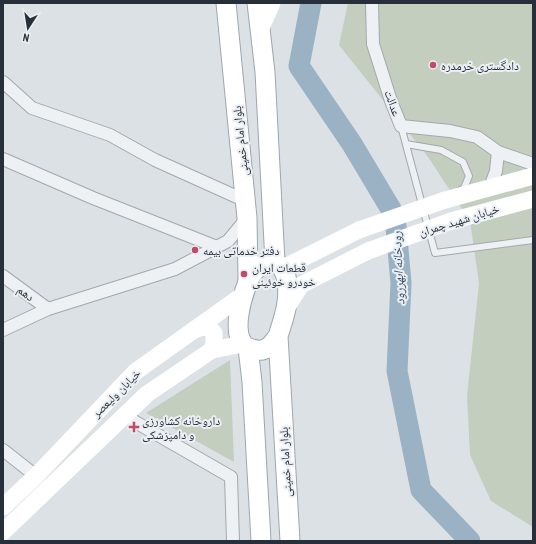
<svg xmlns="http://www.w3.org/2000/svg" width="536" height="544" font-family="'PT Sans Narrow','Noto Naskh Arabic',sans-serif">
  <rect width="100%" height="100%" fill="#dce1e5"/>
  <g fill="#c4cebe">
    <path d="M348,3H533V527L491,501L470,455L467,396L479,283L470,221L428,157L339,45Z"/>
    <path d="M230,360L234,462L146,413Z"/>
  </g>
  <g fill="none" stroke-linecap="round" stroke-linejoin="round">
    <path stroke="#9ab2c3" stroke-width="21" d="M311,3L299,66L352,144L395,216L401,283L397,371L421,490L470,541"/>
    <defs>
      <g id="service">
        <path d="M401,126L435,253L533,240"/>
        <path d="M406,144L441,150L463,162L469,176L464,188L459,191"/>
      </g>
      <g id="minor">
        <path d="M372,3L373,44L391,101L401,126L450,131L477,137L498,152L533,164"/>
        <path d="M3,82L32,108L110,135L155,160L246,201"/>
        <path d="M3,159L93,198L217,247"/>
        <path d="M490,187L496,171L498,152"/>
        <path d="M3,276L48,309"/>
        <path d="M3,330L48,309L175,269L228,241L247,218"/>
        <path d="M125,416L231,477L233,541"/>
        <path d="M3,450L36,476"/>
      </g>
      <g id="primary">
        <path d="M226,3L247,218L248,280"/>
        <path d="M257,3L265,72L275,262"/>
        <path d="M278,336C273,343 267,352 257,350C252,349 246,348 243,344C232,329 242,297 248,282C257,259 283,252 287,282C290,300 284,318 278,336L290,541"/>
        <path d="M248,348L252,382L261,541"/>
      </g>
    </defs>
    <use href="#service" stroke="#a2a8ae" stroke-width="8"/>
    <use href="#minor" stroke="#a2a8ae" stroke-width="14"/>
    <use href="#primary" stroke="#9da6b0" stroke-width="21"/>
    <use href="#service" stroke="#eef1f4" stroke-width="6"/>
    <use href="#minor" stroke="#eef1f4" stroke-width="12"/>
    <g stroke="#fff" stroke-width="17">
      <path d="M260,30L272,3"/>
      <path d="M445,200L533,176"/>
      <path d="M451,221L533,199"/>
      <path d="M283,268L359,230"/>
      <path d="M287,307L301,285L368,251"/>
      <path d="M194,330L203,327L209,328L214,333V342L212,350"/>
      <path d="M3,507L36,476L135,372L243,295"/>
      <path d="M3,532L147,394L212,350L243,344"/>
    </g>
    <use href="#primary" stroke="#fff" stroke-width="19"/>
    <g stroke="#fff" stroke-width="17">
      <path d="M359,230L445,200"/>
      <path d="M368,251L451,221"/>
    </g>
  </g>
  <g fill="#c24a69" stroke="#ebeff3" stroke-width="1.5">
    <circle cx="433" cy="65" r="4"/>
    <circle cx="195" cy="250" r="4"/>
    <circle cx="244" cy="274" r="4"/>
    <path d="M132 421h4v4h4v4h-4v4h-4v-4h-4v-4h4z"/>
  </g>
  <g text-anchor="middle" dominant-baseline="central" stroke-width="4" stroke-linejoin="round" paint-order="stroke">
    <g font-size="12" fill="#27303a" stroke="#ebeff3" text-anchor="start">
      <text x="441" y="65">دادگستری خرمدره</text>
      <text x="203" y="250">دفتر خدماتی بیمه</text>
      <text x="252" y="267">قطعات ایران<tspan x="252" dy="14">خودرو خوئینی</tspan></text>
      <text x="142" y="420">داروخانه کشاورزی<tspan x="142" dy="14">و دامپزشکی</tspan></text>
    </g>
    <g font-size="12" fill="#27303a" stroke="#ebeff3">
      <text transform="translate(393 103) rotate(70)">عدالت</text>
      <text transform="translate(240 141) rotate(-96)">بلوار امام خمینی</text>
      <text transform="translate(459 220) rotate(-17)">خیابان شهید چمران</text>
      <text transform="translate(26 293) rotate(37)">دهم</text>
      <text transform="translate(116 393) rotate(-45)">خیابان ولیعصر</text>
      <text transform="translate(285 462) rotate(-93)">بلوار امام خمینی</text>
    </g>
    <g font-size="13" font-style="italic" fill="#35536a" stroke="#ebeff3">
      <text transform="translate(398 268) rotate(-93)">رودخانه ابهررود</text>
    </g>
  </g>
  <rect width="536" height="544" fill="none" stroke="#27303a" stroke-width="8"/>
  <g transform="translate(28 28) rotate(192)" stroke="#ebeff3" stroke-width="3" paint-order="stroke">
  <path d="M0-3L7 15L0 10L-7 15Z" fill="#27303a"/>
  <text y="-6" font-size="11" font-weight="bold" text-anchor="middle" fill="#27303a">N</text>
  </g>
</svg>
